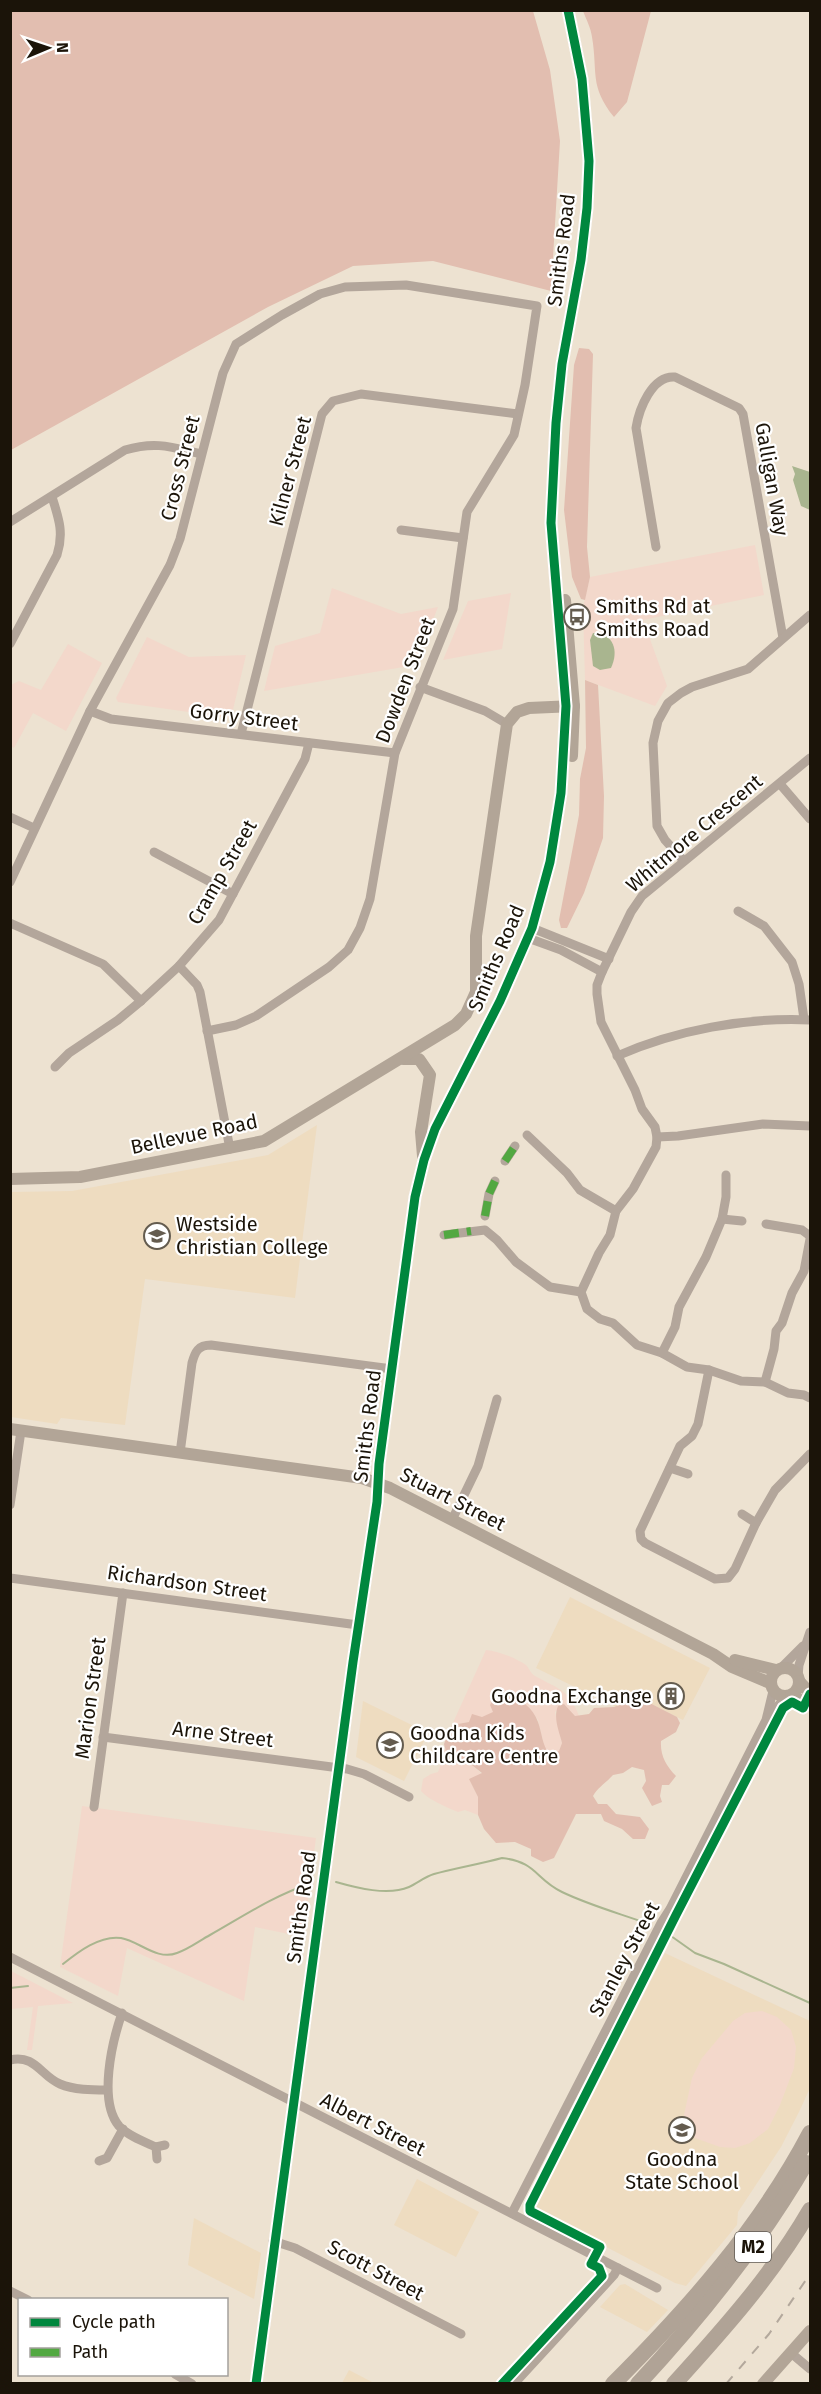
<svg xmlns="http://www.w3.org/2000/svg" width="821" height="2394" font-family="'Fira Sans',sans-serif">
  <rect width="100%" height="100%" fill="#ede2d1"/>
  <g fill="#eedcc0">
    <path d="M317,1125L295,1298L145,1279L125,1425L61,1418L57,1424L11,1417V1192L72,1191L268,1155Z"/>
    <path d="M570,1597L710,1668L683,1720L637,1697L628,1713L536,1668Z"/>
    <path d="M363,1701L428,1733L404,1781L356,1757Z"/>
    <path d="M665,1953L810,2021V2088L799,2112L781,2147L738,2212L737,2225L686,2286L675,2283L534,2209Z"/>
    <path d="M417,2179L479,2212L456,2257L394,2225Z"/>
    <path d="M194,2218L261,2253L254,2299L188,2265Z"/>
    <path d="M625,2284L668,2310L647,2332L600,2307L620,2285Z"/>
    <path d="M349,2370L372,2382L371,2383H342Z"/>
  </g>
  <g fill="#f3d8cb">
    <path d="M755,545L764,595L643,620L667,686L655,706L585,680L583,607L590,577Z"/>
    <path d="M332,588L401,614L438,607L415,665L264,691L275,646L320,633Z"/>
    <path d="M511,593L502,649L443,660L468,601Z"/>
    <path d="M147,637L189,657L246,655L231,718L118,702L116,698Z"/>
    <path d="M68,644L102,663L66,731L33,713L14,748L11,746V685L19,681L41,690Z"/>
    <path d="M486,1650C498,1651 516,1658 526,1665C530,1669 530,1673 535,1676C558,1689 569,1689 579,1716H575L564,1705L555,1712L562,1743L559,1751L549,1754L544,1746L538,1720L525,1703L469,1722L452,1725Z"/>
    <path d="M446,1749L448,1759L456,1763L468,1762L482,1774L470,1780L478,1797V1815L465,1810L458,1812C446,1807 429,1800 421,1791L423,1779L431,1774L438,1772C442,1764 440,1758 443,1750Z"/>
    <path d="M82,1806L316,1838L303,1937L255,1927L244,2001L127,1948L118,1996L60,1967Z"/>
    <path d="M11,1971L73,2003L38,2006L32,2050H27L33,2007L11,2009Z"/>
    <path d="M762,2011L777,2017L791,2030L796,2047L794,2068L780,2105L768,2129L750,2143L735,2148L720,2147L695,2138L688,2128L684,2115L692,2078L702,2058L733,2021L745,2013Z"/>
  </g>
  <g fill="#e2beb0">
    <path d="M11,10L533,11L550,70L560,141L551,291L433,261L353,266L268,307L11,450Z"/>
    <path d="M583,11H651L627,102L614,117C589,86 598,72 592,37C591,28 586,19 583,11Z"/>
    <path d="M579,348L589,349L593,354L587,547L590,577L585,600L581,599L572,577L564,510L574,365Z"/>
    <path d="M585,680L598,685L604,796L603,838L584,893L567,928H561L559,920L579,815L580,779L586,748Z"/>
    <path d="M495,1695C514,1695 531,1703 538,1722C542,1733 542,1744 549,1754L559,1751L562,1743C559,1731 553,1718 558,1706L564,1704L575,1716L589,1714L594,1708L614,1707L626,1703L636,1696L677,1717L680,1723L676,1732L661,1741C660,1755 666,1766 676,1776L669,1785H662L660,1796L662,1802L652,1806L642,1788L646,1781L644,1770L632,1767L623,1773L613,1775C606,1783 598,1787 593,1796L598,1804H607L616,1814L640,1817L649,1829L645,1839H633L622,1829L604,1821L601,1814H576L554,1858L543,1862L531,1856V1849L515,1842L496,1843L484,1829L478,1815V1797L469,1779L482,1773L468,1762L456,1763L448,1759L444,1744L452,1725L469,1722L472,1714L482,1717L493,1712L490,1705Z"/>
  </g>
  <g fill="#a9b58f">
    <path d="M792,466L810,472V510L801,506L793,480L795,474Z"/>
    <path d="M593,633C614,633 619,651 611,668L600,670L593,666L590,640Z"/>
  </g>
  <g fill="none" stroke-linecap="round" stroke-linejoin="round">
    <g stroke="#a9b58f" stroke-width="2">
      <path d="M336,1882C357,1888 388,1896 409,1887C418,1883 424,1877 434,1874C456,1868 480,1864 502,1858C537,1862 535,1879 562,1892C589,1905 618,1913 646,1923"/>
      <path d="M671,1936L695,1953L724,1964L810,2003"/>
      <path d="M63,1964C78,1952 100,1935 121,1938C139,1941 157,1961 177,1953C189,1949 199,1941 210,1935C242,1917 273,1896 309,1884"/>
      <path d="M10,1988L28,1986"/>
    </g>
    <g stroke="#b3a69b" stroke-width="9">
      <path d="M10,522L125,450C156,441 171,447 201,454"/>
      <path d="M401,530L463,538"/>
      <path d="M656,547L636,428C639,409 652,375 675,377L739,408L743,414L783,638"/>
      <path d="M10,644L57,555C64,533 59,519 52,497"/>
      <path d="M420,687L485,711L507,724"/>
      <path d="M90,711L111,719L395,753"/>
      <path d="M241,734L322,414L333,401L361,394L518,414"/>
      <path d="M810,758L642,896L631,912L602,972L597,985V994L601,1022L635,1090L642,1109L655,1127L657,1137L656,1147L633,1189L616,1211L610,1235L599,1253L581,1292L587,1309L600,1319L613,1323L637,1345L662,1353L687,1367L709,1370L741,1381L765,1382L788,1393L804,1395L810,1398"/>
      <path d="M780,784L810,819"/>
      <path d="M10,817L34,828"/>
      <path d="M154,852L233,894"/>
      <path d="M684,861L665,840L657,826L653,743L658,721L668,703L681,693L692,687L748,669L810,615"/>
      <path d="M10,882L90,711L170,565L180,539L218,392L223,373L236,344L282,315L320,294L345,287L406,285L537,306L525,385L514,435L467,512L453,609L395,753L370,899L360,928L348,950L329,967L256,1016L236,1025L207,1031"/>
      <path d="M738,911L764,926L792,962L799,984L804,1019"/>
      <path d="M10,923L103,964L141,1001"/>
      <path d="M532,928L609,959"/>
      <path d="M528,938L561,950L602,972"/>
      <path d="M179,966L197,985L200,992L230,1149"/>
      <path d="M617,1056C676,1030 746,1017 810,1020"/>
      <path d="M55,1067L69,1053L118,1020L141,1001L179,966L219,920L305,759L309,743"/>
      <path d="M527,1135L567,1173L580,1190L616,1211"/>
      <path d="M657,1137L678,1136L763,1124L810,1126"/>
      <path d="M505,1161L515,1146"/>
      <path d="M485,1216L489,1194L495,1181"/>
      <path d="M722,1219L742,1221"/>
      <path d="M766,1224L802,1230L810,1236"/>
      <path d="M444,1235L485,1230L497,1240L516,1262L550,1287L581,1292"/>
      <path d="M662,1353L675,1327L679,1307L706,1257L722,1219L726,1197V1175"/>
      <path d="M709,1370L698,1424L692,1436L680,1446L640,1531L641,1539L645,1543L715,1579L728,1578L735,1569L756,1523L775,1490L810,1454"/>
      <path d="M765,1382L774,1349L776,1331L782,1323L792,1293L804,1271L810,1239"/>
      <path d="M180,1453L192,1363C195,1352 198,1345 211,1345L392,1369"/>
      <path d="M670,1468L688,1474"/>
      <path d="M10,1505L21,1431"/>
      <path d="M742,1514L756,1523"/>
      <path d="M452,1520L478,1466L497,1399"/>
      <path d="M10,1578L358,1625"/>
      <path d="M781,1668L803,1646"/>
      <path d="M798,1677L799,1665L810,1632"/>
      <path d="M771,1713L787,1696"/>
      <path d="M103,1737L347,1769L364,1774L409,1797"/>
      <path d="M94,1807L123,1593"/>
      <path d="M10,1957L657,2288"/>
      <path d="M122,2013C112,2042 98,2101 119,2126C128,2136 145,2142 156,2147"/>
      <path d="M10,2060C35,2054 41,2076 60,2084C74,2090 92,2090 107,2090"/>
      <path d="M157,2159L156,2147L165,2145"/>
      <path d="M99,2161L107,2158L123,2129"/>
      <path d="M512,2213L661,1923L670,1909L766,1720L773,1691"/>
      <path d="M273,2241L295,2248L461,2334"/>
      <path d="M10,2291L28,2300"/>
      <path d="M791,2353L810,2369"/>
      <path d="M175,2374L192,2384"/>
      <path d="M514,2384L614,2275L618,2268"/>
    </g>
    <g stroke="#b2a597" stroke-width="12">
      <path d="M565,600L574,706L572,756"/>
      <path d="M403,1059H419L430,1075L421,1132L423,1156"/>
      <path d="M10,1179L80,1177L264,1141L455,1025L466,1014L476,992V936L507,724L517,712L529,708L574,706"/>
      <path d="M10,1429L362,1478L390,1488L713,1654L732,1667L770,1683"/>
      <path d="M735,1660L776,1670"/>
      <circle cx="785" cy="1682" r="14"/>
      <path d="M799,1681L810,1693"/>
      <path d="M791,1695L810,1705"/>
      <path d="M256,2384L353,1662L377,1502L379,1464L415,1197L424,1160L435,1129L500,1001L532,928L550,862L561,793L566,706L551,523L556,423L562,364L581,260L587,208L589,161L582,79L568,10"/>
      <path d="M763,2384L810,2331"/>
    </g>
    <g stroke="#b0a396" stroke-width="16">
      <path d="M613,2384C689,2308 760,2228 810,2133"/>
      <path d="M638,2384C702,2315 759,2244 806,2163"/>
      <path d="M674,2384C724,2329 773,2274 810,2210"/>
    </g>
    <path stroke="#b3a89c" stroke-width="2" stroke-dasharray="10 10" stroke-linecap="butt" d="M726,2384L769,2334L810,2274"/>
    <g stroke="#52a841" stroke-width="8" stroke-dasharray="15 8" stroke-linecap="butt">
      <path d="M505,1161L515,1146"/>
      <path d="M485,1216L489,1194L495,1181"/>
      <path d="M444,1235L471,1231"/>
    </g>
    <defs>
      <g id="cycleway">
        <path d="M256,2384L353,1662L377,1502L379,1464L415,1197L424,1160L435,1129L500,1001L532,928L550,862L561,793L566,706L551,523L556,423L562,364L581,260L587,208L589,161L582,79L568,10"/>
        <path d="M502,2384L602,2276L599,2268L591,2264L600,2247L530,2211V2205L676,1915L783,1708L792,1702L803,1708L810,1694"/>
      </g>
    </defs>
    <use href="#cycleway" stroke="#fff" stroke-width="13"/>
    <use href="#cycleway" stroke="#00873e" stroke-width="9"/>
  </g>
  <defs>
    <symbol id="bus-ring" viewBox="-11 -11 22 22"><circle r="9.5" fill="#fff" stroke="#645c4f" stroke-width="1.5"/><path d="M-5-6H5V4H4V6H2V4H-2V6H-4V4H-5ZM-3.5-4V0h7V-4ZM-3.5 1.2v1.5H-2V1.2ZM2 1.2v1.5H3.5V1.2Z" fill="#645c4f"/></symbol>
    <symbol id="school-ring" viewBox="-11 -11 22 22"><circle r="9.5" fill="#fff" stroke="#645c4f" stroke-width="1.5"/><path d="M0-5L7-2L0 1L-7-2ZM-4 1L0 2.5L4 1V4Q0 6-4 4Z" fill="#645c4f"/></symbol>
    <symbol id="building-ring" viewBox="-11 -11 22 22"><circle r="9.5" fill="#fff" stroke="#645c4f" stroke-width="1.5"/><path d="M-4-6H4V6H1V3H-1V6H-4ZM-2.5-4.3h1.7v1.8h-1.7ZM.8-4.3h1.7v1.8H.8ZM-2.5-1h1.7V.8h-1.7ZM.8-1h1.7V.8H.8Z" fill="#645c4f"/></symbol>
  </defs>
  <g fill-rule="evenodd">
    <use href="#bus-ring" x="562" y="602" width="30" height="30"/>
    <use href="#school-ring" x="142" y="1221" width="30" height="30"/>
    <use href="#building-ring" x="656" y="1681" width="30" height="30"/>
    <use href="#school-ring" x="375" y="1730" width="30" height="30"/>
    <use href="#school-ring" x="667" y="2115" width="30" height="30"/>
  </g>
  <g text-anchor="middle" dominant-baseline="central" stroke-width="4.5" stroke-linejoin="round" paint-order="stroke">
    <rect fill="#fff" stroke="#5f5a53" stroke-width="1.5" x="735" y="2232" width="36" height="30" rx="4.5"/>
    <g font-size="18" font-weight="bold" fill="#1b1409">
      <text x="753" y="2247">M2</text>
    </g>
    <g font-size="20" fill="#1b1409" stroke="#fff">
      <text transform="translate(561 250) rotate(-83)">Smiths Road</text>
      <text transform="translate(180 468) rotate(-76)">Cross Street</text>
      <text transform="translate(290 471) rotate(-75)">Kilner Street</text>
      <text transform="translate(772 479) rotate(80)">Galligan Way</text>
      <text transform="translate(405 680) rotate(-69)">Dowden Street</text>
      <text transform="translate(244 717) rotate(7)">Gorry Street</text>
      <text transform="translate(694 833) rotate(-40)">Whitmore Crescent</text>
      <text transform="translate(222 872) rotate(-60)">Cramp Street</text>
      <text transform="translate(496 958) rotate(-67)">Smiths Road</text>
      <text transform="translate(194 1134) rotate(-12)">Bellevue Road</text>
      <text transform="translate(367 1426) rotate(-83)">Smiths Road</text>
      <text transform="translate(453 1499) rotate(27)">Stuart Street</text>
      <text transform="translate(187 1583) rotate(8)">Richardson Street</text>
      <text transform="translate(90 1698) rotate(-82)">Marion Street</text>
      <text transform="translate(223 1734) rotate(7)">Arne Street</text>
      <text transform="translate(301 1907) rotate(-82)">Smiths Road</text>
      <text transform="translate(624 1959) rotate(-62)">Stanley Street</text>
      <text transform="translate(373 2124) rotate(27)">Albert Street</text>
      <text transform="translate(376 2270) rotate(28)">Scott Street</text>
    </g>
    <g font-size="20" fill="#1b1409" stroke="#fff" text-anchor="start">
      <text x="596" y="606">Smiths Rd at<tspan x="596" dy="23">Smiths Road</tspan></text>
      <text x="176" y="1224">Westside<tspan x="176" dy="23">Christian College</tspan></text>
      <text x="652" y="1696" text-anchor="end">Goodna Exchange</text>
      <text x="410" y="1733">Goodna Kids<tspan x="410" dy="23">Childcare Centre</tspan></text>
      <text x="682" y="2159" text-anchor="middle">Goodna<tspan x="682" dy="23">State School</tspan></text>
    </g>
  </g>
  <rect width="821" height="2394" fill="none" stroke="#1b1409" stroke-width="24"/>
  <rect x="18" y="2298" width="210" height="78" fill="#ffffff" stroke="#a4a19d" stroke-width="1.5"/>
  <rect x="30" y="2318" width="30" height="9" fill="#00873e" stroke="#a4a19d" stroke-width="1.5"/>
  <text x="72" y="2328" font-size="18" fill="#1b1409">Cycle path</text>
  <rect x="30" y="2348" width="30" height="9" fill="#52a841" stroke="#a4a19d" stroke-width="1.5"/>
  <text x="72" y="2358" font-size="18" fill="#1b1409">Path</text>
  <g transform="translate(48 48) rotate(88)" stroke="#ffffff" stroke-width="4.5" paint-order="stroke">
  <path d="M0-4.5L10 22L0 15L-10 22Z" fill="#1b1409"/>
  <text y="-9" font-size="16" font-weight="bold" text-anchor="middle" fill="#1b1409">N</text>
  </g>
</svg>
